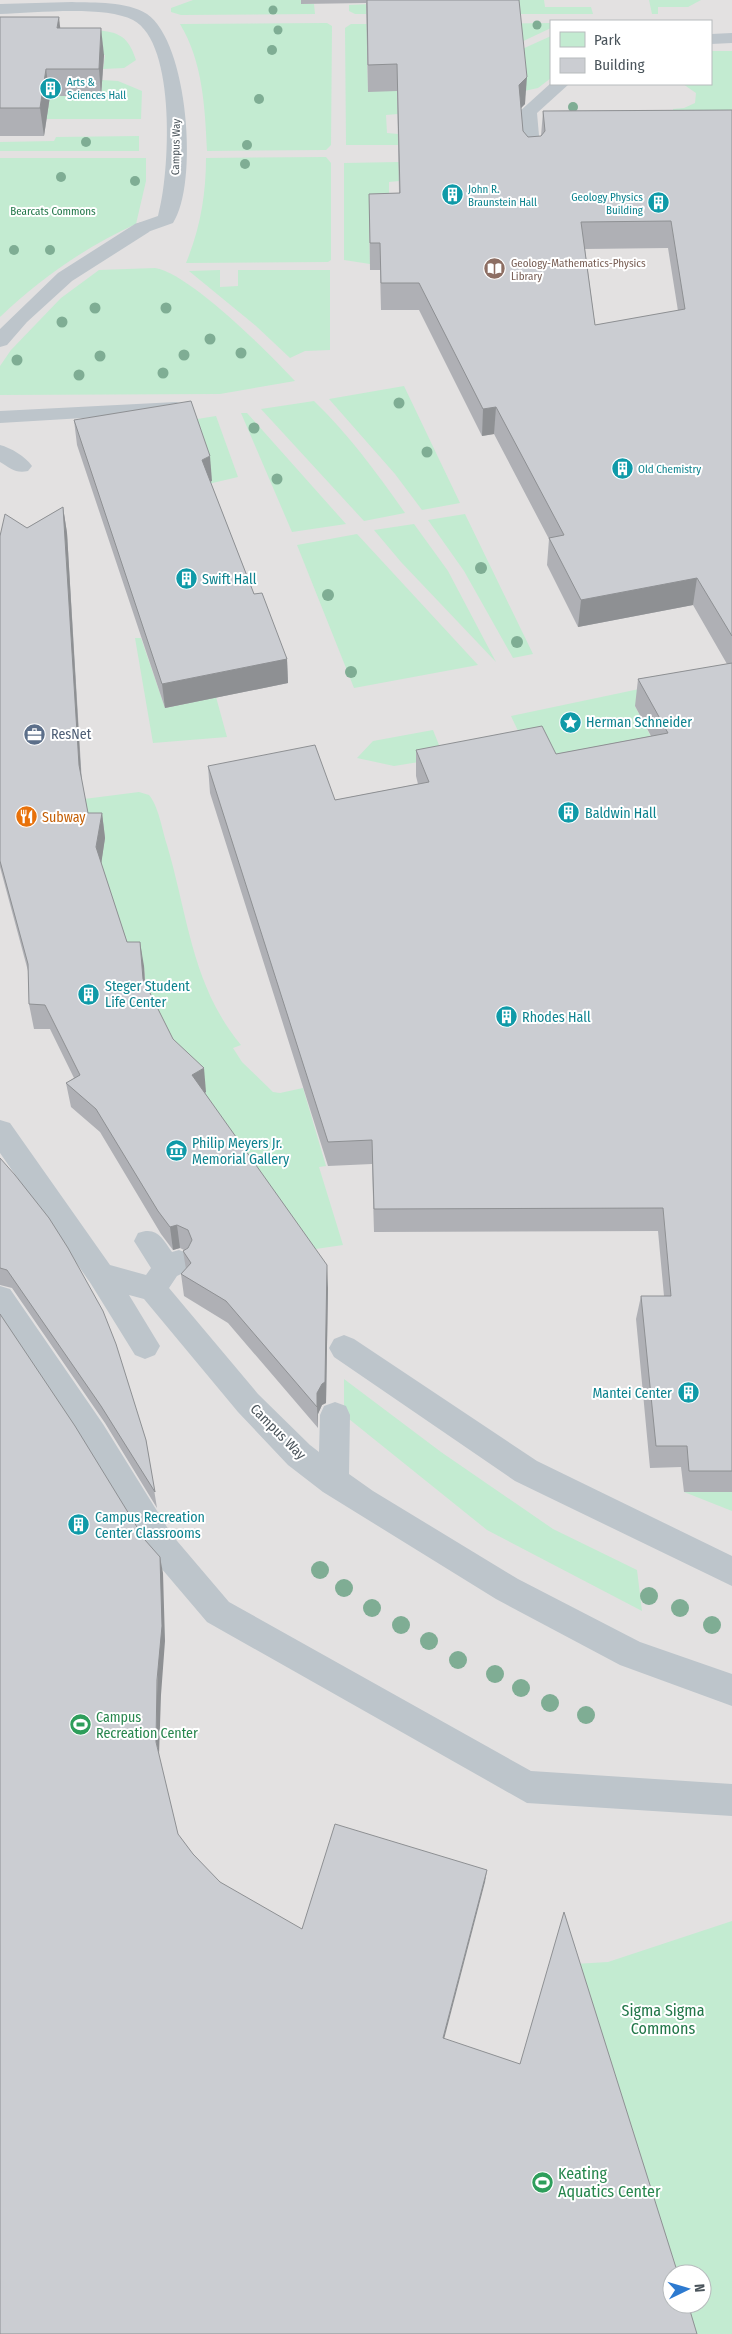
<svg xmlns="http://www.w3.org/2000/svg" width="732" height="2334" font-family="'Fira Sans Condensed',sans-serif">
  <rect width="100%" height="100%" fill="#f2f0f0"/>
  <path fill="#e3e1e1" fill-rule="evenodd" d="M0,0H732V2334H0ZM551,21H711V84H551ZM672,2274H702V2304H672Z"/>
  <g fill="#c3ebd1">
    <path d="M193,0H301V4H314L315,14L181,15L171,12V8Z"/>
    <path d="M459,0H544L545,7H591L593,14H355L349,11V5Z"/>
    <path d="M649,0H701L688,7H658V14H652Z"/>
    <path d="M327,23L332,26L331,145L326,150L207,151C205,108 203,62 180,24Z"/>
    <path d="M551,23V28L517,44L448,24Z"/>
    <path d="M351,24H437L367,51L368,91H397L398,114L386,115L387,133L398,134V145H346L345,28Z"/>
    <path d="M91,30C116,31 128,34 136,60L124,68L103,69L105,55H60Z"/>
    <path d="M551,36V78L538,88L524,91L520,50Z"/>
    <path d="M711,51H732V137L677,138L673,109L684,108L695,103L696,93L683,84H711Z"/>
    <path d="M102,80L118,81L142,91L141,119H46L50,96Z"/>
    <path d="M139,136V151H0V142L54,141L56,137Z"/>
    <path d="M326,157L331,163V260L328,262L186,263C200,229 206,195 206,158Z"/>
    <path d="M0,158H146V181L136,224C85,247 40,279 0,317Z"/>
    <path d="M399,162V181L389,182V202L369,221L370,264L344,260V163Z"/>
    <path d="M155,268C189,273 269,353 295,381L220,394L0,395V366L11,350L61,298L99,270Z"/>
    <path d="M220,270V287L238,286V270H330V350L305,351L290,358L256,326L189,271Z"/>
    <path d="M404,386L460,503L422,510L395,474L329,399Z"/>
    <path d="M314,401C349,435 377,473 405,513L364,521L261,409Z"/>
    <path d="M241,413H247L346,524L292,532Z"/>
    <path d="M216,416L238,477L204,485L191,420Z"/>
    <path d="M465,514L533,654L513,658L464,571L428,520Z"/>
    <path d="M414,524L448,571L496,662L401,562L374,530Z"/>
    <path d="M357,534L478,665L354,688L297,545Z"/>
    <path d="M135,638H141L165,708L216,697L227,737L153,743Z"/>
    <path d="M720,672L635,706L663,760L529,754L511,716Z"/>
    <path d="M433,730L447,765L419,762L394,766L357,758L373,741Z"/>
    <path d="M139,792L149,795C159,807 162,830 167,845C188,916 192,986 241,1045L233,1048L242,1062L273,1092L280,1093L303,1088L326,1166L319,1167L343,1245L302,1251L201,1095L206,1092L146,1004L144,967H131L92,838L84,799Z"/>
    <path d="M344,1379L441,1452L553,1529L637,1570L642,1611L487,1530L344,1415Z"/>
    <path d="M732,1491V1511L684,1492Z"/>
    <path d="M732,1921V2334H690L681,2304H702V2274H672L574,1964L608,1962Z"/>
  </g>
  <g fill="none" stroke-linecap="round" stroke-linejoin="round">
    <g fill="#bdc5cb" fill-rule="evenodd">
      <path d="M72,2C94,3 127,1 147,14C188,42 199,184 173,223L142,234L135,232L133,228L135,224L158,216C170,175 177,43 133,20C104,5 34,13 0,14V4Z"/>
      <path d="M732,33V43L711,44V34Z"/>
      <path d="M551,83L569,84L537,113L541,158L538,162H526L523,158L519,112Z"/>
      <path d="M344,1335L354,1339L537,1461L732,1556V1586L515,1481L334,1357L329,1348L334,1339Z"/>
    </g>
    <g fill="#bdc5cb" fill-rule="evenodd">
      <path d="M142,222L149,224L151,228L149,232L72,281L27,322L7,345L0,347V329L58,273L135,224Z"/>
      <path d="M176,402L183,404L186,408L183,412L0,423V411Z"/>
      <path d="M0,445C11,448 25,456 32,466L28,471C16,474 10,468 0,462Z"/>
      <path d="M0,1120L10,1123L110,1265L146,1275L151,1268L134,1241L138,1233C157,1226 162,1238 172,1252L179,1250L189,1254L193,1262L189,1270L177,1276L169,1288L258,1394L310,1445L319,1452L320,1415L324,1406L335,1402L346,1406L350,1415L349,1474L373,1491L518,1579L640,1642L732,1674V1706L620,1665L496,1599L323,1492L288,1465L238,1412L144,1299L129,1295L160,1346L155,1355L145,1359L135,1355L91,1284L0,1153Z"/>
      <path d="M0,1286L10,1289L103,1424L172,1535L229,1602L531,1771L732,1784V1816L527,1803L207,1622L150,1555L81,1442L0,1322Z"/>
    </g>
  </g>
  <g fill="#7fad94">
    <circle cx="273" cy="10" r="4.5"/>
    <circle cx="537" cy="25" r="4.5"/>
    <circle cx="278" cy="30" r="4.5"/>
    <circle cx="272" cy="50" r="5"/>
    <circle cx="259" cy="99" r="5"/>
    <circle cx="573" cy="107" r="5"/>
    <circle cx="86" cy="142" r="5"/>
    <circle cx="247" cy="145" r="5"/>
    <circle cx="245" cy="164" r="5"/>
    <circle cx="61" cy="177" r="5"/>
    <circle cx="135" cy="181" r="5"/>
    <circle cx="14" cy="250" r="5"/>
    <circle cx="50" cy="250" r="5"/>
    <circle cx="95" cy="308" r="5.5"/>
    <circle cx="166" cy="308" r="5.5"/>
    <circle cx="62" cy="322" r="5.5"/>
    <circle cx="210" cy="339" r="5.5"/>
    <circle cx="241" cy="353" r="5.5"/>
    <circle cx="184" cy="355" r="5.5"/>
    <circle cx="100" cy="356" r="5.5"/>
    <circle cx="17" cy="360" r="5.5"/>
    <circle cx="163" cy="373" r="5.5"/>
    <circle cx="79" cy="375" r="5.5"/>
    <circle cx="399" cy="403" r="5.5"/>
    <circle cx="254" cy="428" r="5.5"/>
    <circle cx="427" cy="452" r="5.5"/>
    <circle cx="277" cy="479" r="5.5"/>
    <circle cx="481" cy="568" r="6"/>
    <circle cx="328" cy="595" r="6"/>
    <circle cx="517" cy="642" r="6"/>
    <circle cx="351" cy="672" r="6"/>
    <circle cx="320" cy="1570" r="9"/>
    <circle cx="344" cy="1588" r="9"/>
    <circle cx="649" cy="1596" r="9"/>
    <circle cx="372" cy="1608" r="9"/>
    <circle cx="680" cy="1608" r="9"/>
    <circle cx="401" cy="1625" r="9"/>
    <circle cx="712" cy="1625" r="9"/>
    <circle cx="429" cy="1641" r="9"/>
    <circle cx="458" cy="1660" r="9"/>
    <circle cx="495" cy="1674" r="9"/>
    <circle cx="521" cy="1688" r="9"/>
    <circle cx="550" cy="1703" r="9"/>
    <circle cx="586" cy="1715" r="9"/>
  </g>
  <g fill="#afb0b5" fill-rule="evenodd">
    <path d="M301,0H519L525,104L521,108L523,131L528,137L541,136L543,111L732,110V1492H684L681,1467L650,1468L636,1319L641,1296H664L658,1231L374,1232L372,1164L328,1166L210,793L208,766L335,800L418,784L416,776V750L556,754L651,736L635,706L638,679L727,664L693,605L578,627L547,565L549,539L494,434L482,436L419,310H381L380,270H370L369,194L399,193L397,91L368,92L366,3L301,4ZM668,248L678,311L595,325L585,249Z"/>
    <path d="M0,17L60,28L104,55L101,96H50L44,136H0Z"/>
    <path d="M74,420L212,481H210L254,594L287,659L288,683L165,708L77,445Z"/>
    <path d="M63,507L67,533L82,783L88,813H102L105,838L101,863L127,942L144,966L145,983L173,1039L206,1092L205,1093L328,1288L326,1403L322,1405L318,1414V1428L228,1323L184,1296L181,1274L186,1269L183,1251L184,1250L180,1248L173,1250L161,1234L100,1132L71,1107L66,1083L74,1078L50,1029H34L29,1004L28,971L0,867V536L27,528Z"/>
    <path d="M0,1158L146,1440L157,1508L105,1423L12,1288L0,1285Z"/>
  </g>
  <g fill="#8e9093">
    <path d="M59,17L62,44L57,28Z"/>
    <path d="M101,28L104,55L101,96L99,69Z"/>
    <path d="M46,69L50,96L44,136L40,108Z"/>
    <path d="M527,77L525,104L517,112L519,85Z"/>
    <path d="M496,407L494,434L482,436L483,409Z"/>
    <path d="M210,456L212,481L204,485L202,460Z"/>
    <path d="M63,507L67,533L82,791L79,765Z"/>
    <path d="M697,578L693,605L578,627L581,600Z"/>
    <path d="M287,659L288,683L165,708L162,684Z"/>
    <path d="M102,813L105,838L100,872L96,847Z"/>
    <path d="M140,942L144,966L146,1004L143,979Z"/>
    <path d="M204,1068L206,1092L195,1099L192,1075Z"/>
    <path d="M177,1225L180,1248L173,1250L170,1227Z"/>
    <path d="M327,1265L328,1288L326,1403L322,1405L318,1414V1428L317,1407V1393Z"/>
    <path d="M160,1557L163,1573L165,1641L161,1695L159,1755L156,1742Z"/>
    <path d="M487,1870L485,1882L442,2047L443,2038Z"/>
  </g>
  <g fill="#cbcdd2" stroke="#8e9093" fill-rule="evenodd">
    <path d="M367,0H519L527,77L519,85L523,131L528,137L541,136L545,131L543,111L732,110V636L697,578L581,600L549,538L564,535L496,407L483,409L419,283H381L380,243H370L369,194L400,193L397,64L368,65ZM671,221L685,309L595,325L581,222Z"/>
    <path d="M0,17H59L57,28H101L99,69H46L40,108H0Z"/>
    <path d="M191,401L210,456L202,460L254,594L262,593L287,659L162,684L74,420Z"/>
    <path d="M63,507L79,765L88,813H102L96,847L127,942H140L143,979L173,1039L204,1068L192,1075L327,1265L325,1382L322,1384L317,1393V1407L226,1301L181,1274L191,1263L183,1251L188,1248L192,1240L188,1230L177,1225L170,1227L158,1211L96,1109L66,1083L80,1075L45,1005L29,1004L28,964L0,861V536L5,514L27,528Z"/>
    <path d="M732,663V1471H689L687,1446H656L641,1296H671L663,1208L374,1209L372,1140L328,1142L208,766L315,745L335,800L429,782L416,750L542,726L556,754L668,733L638,679Z"/>
    <path d="M0,1158L15,1175L49,1218L68,1248L103,1311L116,1344L146,1440L155,1492L101,1406L7,1270L0,1268Z"/>
    <path d="M0,1314L75,1426L145,1540L160,1557L162,1626L157,1680L156,1742L178,1834L193,1854L220,1882L302,1929L335,1824L487,1870L443,2038L520,2064L564,1912L678,2274H672V2304H688L697,2334H0Z"/>
  </g>
  <defs>
    <symbol id="building-disc" viewBox="-11 -11 22 22"><circle r="9.5" fill="#0f9aa8" stroke="#fff"/><path d="M-4-6H4V6H1V3H-1V6H-4ZM-2.5-4.3h1.7v1.8h-1.7ZM.8-4.3h1.7v1.8H.8ZM-2.5-1h1.7V.8h-1.7ZM.8-1h1.7V.8H.8Z" fill="#fff"/></symbol>
    <symbol id="library-disc" viewBox="-11 -11 22 22"><circle r="9.5" fill="#8d6e63" stroke="#fff"/><path d="M-6-4Q-3-5.5-.7-3.5V5Q-3 3-6 4ZM6-4Q3-5.5 .7-3.5V5Q3 3 6 4Z" fill="#fff"/></symbol>
    <symbol id="sight-disc" viewBox="-11 -11 22 22"><circle r="9.5" fill="#0f9aa8" stroke="#fff"/><path d="M0-6L1.8-2.2L6-1.7L2.9 1.2L3.7 5.4L0 3.3L-3.7 5.4L-2.9 1.2L-6-1.7L-1.8-2.2Z" fill="#fff"/></symbol>
    <symbol id="office-disc" viewBox="-11 -11 22 22"><circle r="9.5" fill="#5c6f8a" stroke="#fff"/><path d="M-6-3h4V-5.5h4V-3h4V5H-6ZM-1-4.5V-3h2v-1.5ZM-6 0V1H6V0Z" fill="#fff"/></symbol>
    <symbol id="restaurant-disc" viewBox="-11 -11 22 22"><circle r="9.5" fill="#e8710a" stroke="#fff"/><path d="M-5-6h1v4h1v-4h1v4h1v-4h1v5L-1.5 .5V6h-2V.5L-5-1ZM5-6V6H3V1.5H1.5Q1.5-4 5-6Z" fill="#fff"/></symbol>
    <symbol id="museum-disc" viewBox="-11 -11 22 22"><circle r="9.5" fill="#0f9aa8" stroke="#fff"/><path d="M0-6L6-3V-2H-6V-3ZM-5-1h2V3h-2ZM-1-1h2V3h-2ZM3-1h2V3H3ZM-6 4H6V6H-6Z" fill="#fff"/></symbol>
    <symbol id="stadium-disc" viewBox="-11 -11 22 22"><circle r="9.5" fill="#2e9e5b" stroke="#fff"/><path d="M0-5a6.5 5 0 1 0 0 10a6.5 5 0 1 0 0-10ZM-3.5-1.8h7v3.6h-7Z" fill="#fff"/></symbol>
  </defs>
  <g fill-rule="evenodd">
    <use href="#building-disc" x="38" y="76" width="25" height="25"/>
    <use href="#building-disc" x="440" y="182" width="25" height="25"/>
    <use href="#building-disc" x="646" y="190" width="25" height="25"/>
    <use href="#library-disc" x="482" y="256" width="25" height="25"/>
    <use href="#building-disc" x="610" y="456" width="25" height="25"/>
    <use href="#building-disc" x="174" y="566" width="25" height="25"/>
    <use href="#sight-disc" x="558" y="710" width="25" height="25"/>
    <use href="#office-disc" x="22" y="722" width="25" height="25"/>
    <use href="#building-disc" x="556" y="800" width="25" height="25"/>
    <use href="#restaurant-disc" x="14" y="804" width="25" height="25"/>
    <use href="#building-disc" x="76" y="982" width="25" height="25"/>
    <use href="#building-disc" x="494" y="1004" width="25" height="25"/>
    <use href="#museum-disc" x="164" y="1138" width="25" height="25"/>
    <use href="#building-disc" x="676" y="1380" width="25" height="25"/>
    <use href="#building-disc" x="66" y="1512" width="25" height="25"/>
    <use href="#stadium-disc" x="68" y="1712" width="25" height="25"/>
    <use href="#stadium-disc" x="530" y="2170" width="25" height="25"/>
  </g>
  <g text-anchor="middle" dominant-baseline="central" stroke-width="4" stroke-linejoin="round" paint-order="stroke">
    <g font-size="11" fill="#0d838f" stroke="#fff" text-anchor="start">
      <text x="67" y="82">Arts &amp;<tspan x="67" dy="13">Sciences Hall</tspan></text>
      <text x="468" y="189">John R.<tspan x="468" dy="13">Braunstein Hall</tspan></text>
      <text x="643" y="197" text-anchor="end">Geology Physics<tspan x="643" dy="13">Building</tspan></text>
      <text x="638" y="469">Old Chemistry</text>
    </g>
    <g font-size="11" fill="#4a545b" stroke="#fff">
      <text transform="translate(176 147) rotate(-89)">Campus Way</text>
    </g>
    <g font-size="11" fill="#217648" stroke="#fff">
      <text x="53" y="211">Bearcats Commons</text>
    </g>
    <g font-size="11" fill="#785e54" stroke="#fff" text-anchor="start">
      <text x="511" y="263">Geology-Mathematics-Physics<tspan x="511" dy="13">Library</tspan></text>
    </g>
    <g font-size="14" fill="#0d838f" stroke="#fff" text-anchor="start">
      <text x="202" y="579">Swift Hall</text>
      <text x="586" y="722">Herman Schneider</text>
      <text x="585" y="813">Baldwin Hall</text>
      <text x="105" y="986">Steger Student<tspan x="105" dy="16">Life Center</tspan></text>
      <text x="522" y="1017">Rhodes Hall</text>
      <text x="192" y="1143">Philip Meyers Jr.<tspan x="192" dy="16">Memorial Gallery</tspan></text>
      <text x="672" y="1393" text-anchor="end">Mantei Center</text>
      <text x="95" y="1517">Campus Recreation<tspan x="95" dy="16">Center Classrooms</tspan></text>
    </g>
    <g font-size="14" fill="#4e5e75" stroke="#fff" text-anchor="start">
      <text x="51" y="734">ResNet</text>
    </g>
    <g font-size="14" fill="#c56008" stroke="#fff" text-anchor="start">
      <text x="42" y="817">Subway</text>
    </g>
    <g font-size="14" fill="#4a545b" stroke="#fff">
      <text transform="translate(278 1432) rotate(45)">Campus Way</text>
    </g>
    <g font-size="14" fill="#27864d" stroke="#fff" text-anchor="start">
      <text x="96" y="1717">Campus<tspan x="96" dy="16">Recreation Center</tspan></text>
    </g>
    <g font-size="16" fill="#217648" stroke="#fff">
      <text x="663" y="2010">Sigma Sigma<tspan x="663" dy="18">Commons</tspan></text>
    </g>
    <g font-size="16" fill="#27864d" stroke="#fff" text-anchor="start">
      <text x="558" y="2173">Keating<tspan x="558" dy="18">Aquatics Center</tspan></text>
    </g>
  </g>
  <rect x="550" y="20" width="162" height="65" fill="#ffffff" stroke="#b7bbbd"/>
  <rect x="560" y="32" width="25" height="15" fill="#c3ebd1" stroke="#b7bbbd"/>
  <text x="594" y="45" font-size="15" fill="#4a545b">Park</text>
  <rect x="560" y="58" width="25" height="15" fill="#cbcdd2" stroke="#b7bbbd"/>
  <text x="594" y="70" font-size="15" fill="#4a545b">Building</text>
  <g transform="translate(687 2289) rotate(85)"><circle r="24" fill="#ffffff" stroke="#b7bbbd"/>
  <path d="M0-4L9 19L0 12L-9 19Z" fill="#2d7ad0"/>
  <text y="-8" font-size="14" font-weight="bold" text-anchor="middle" fill="#4a545b">N</text>
  </g>
</svg>
